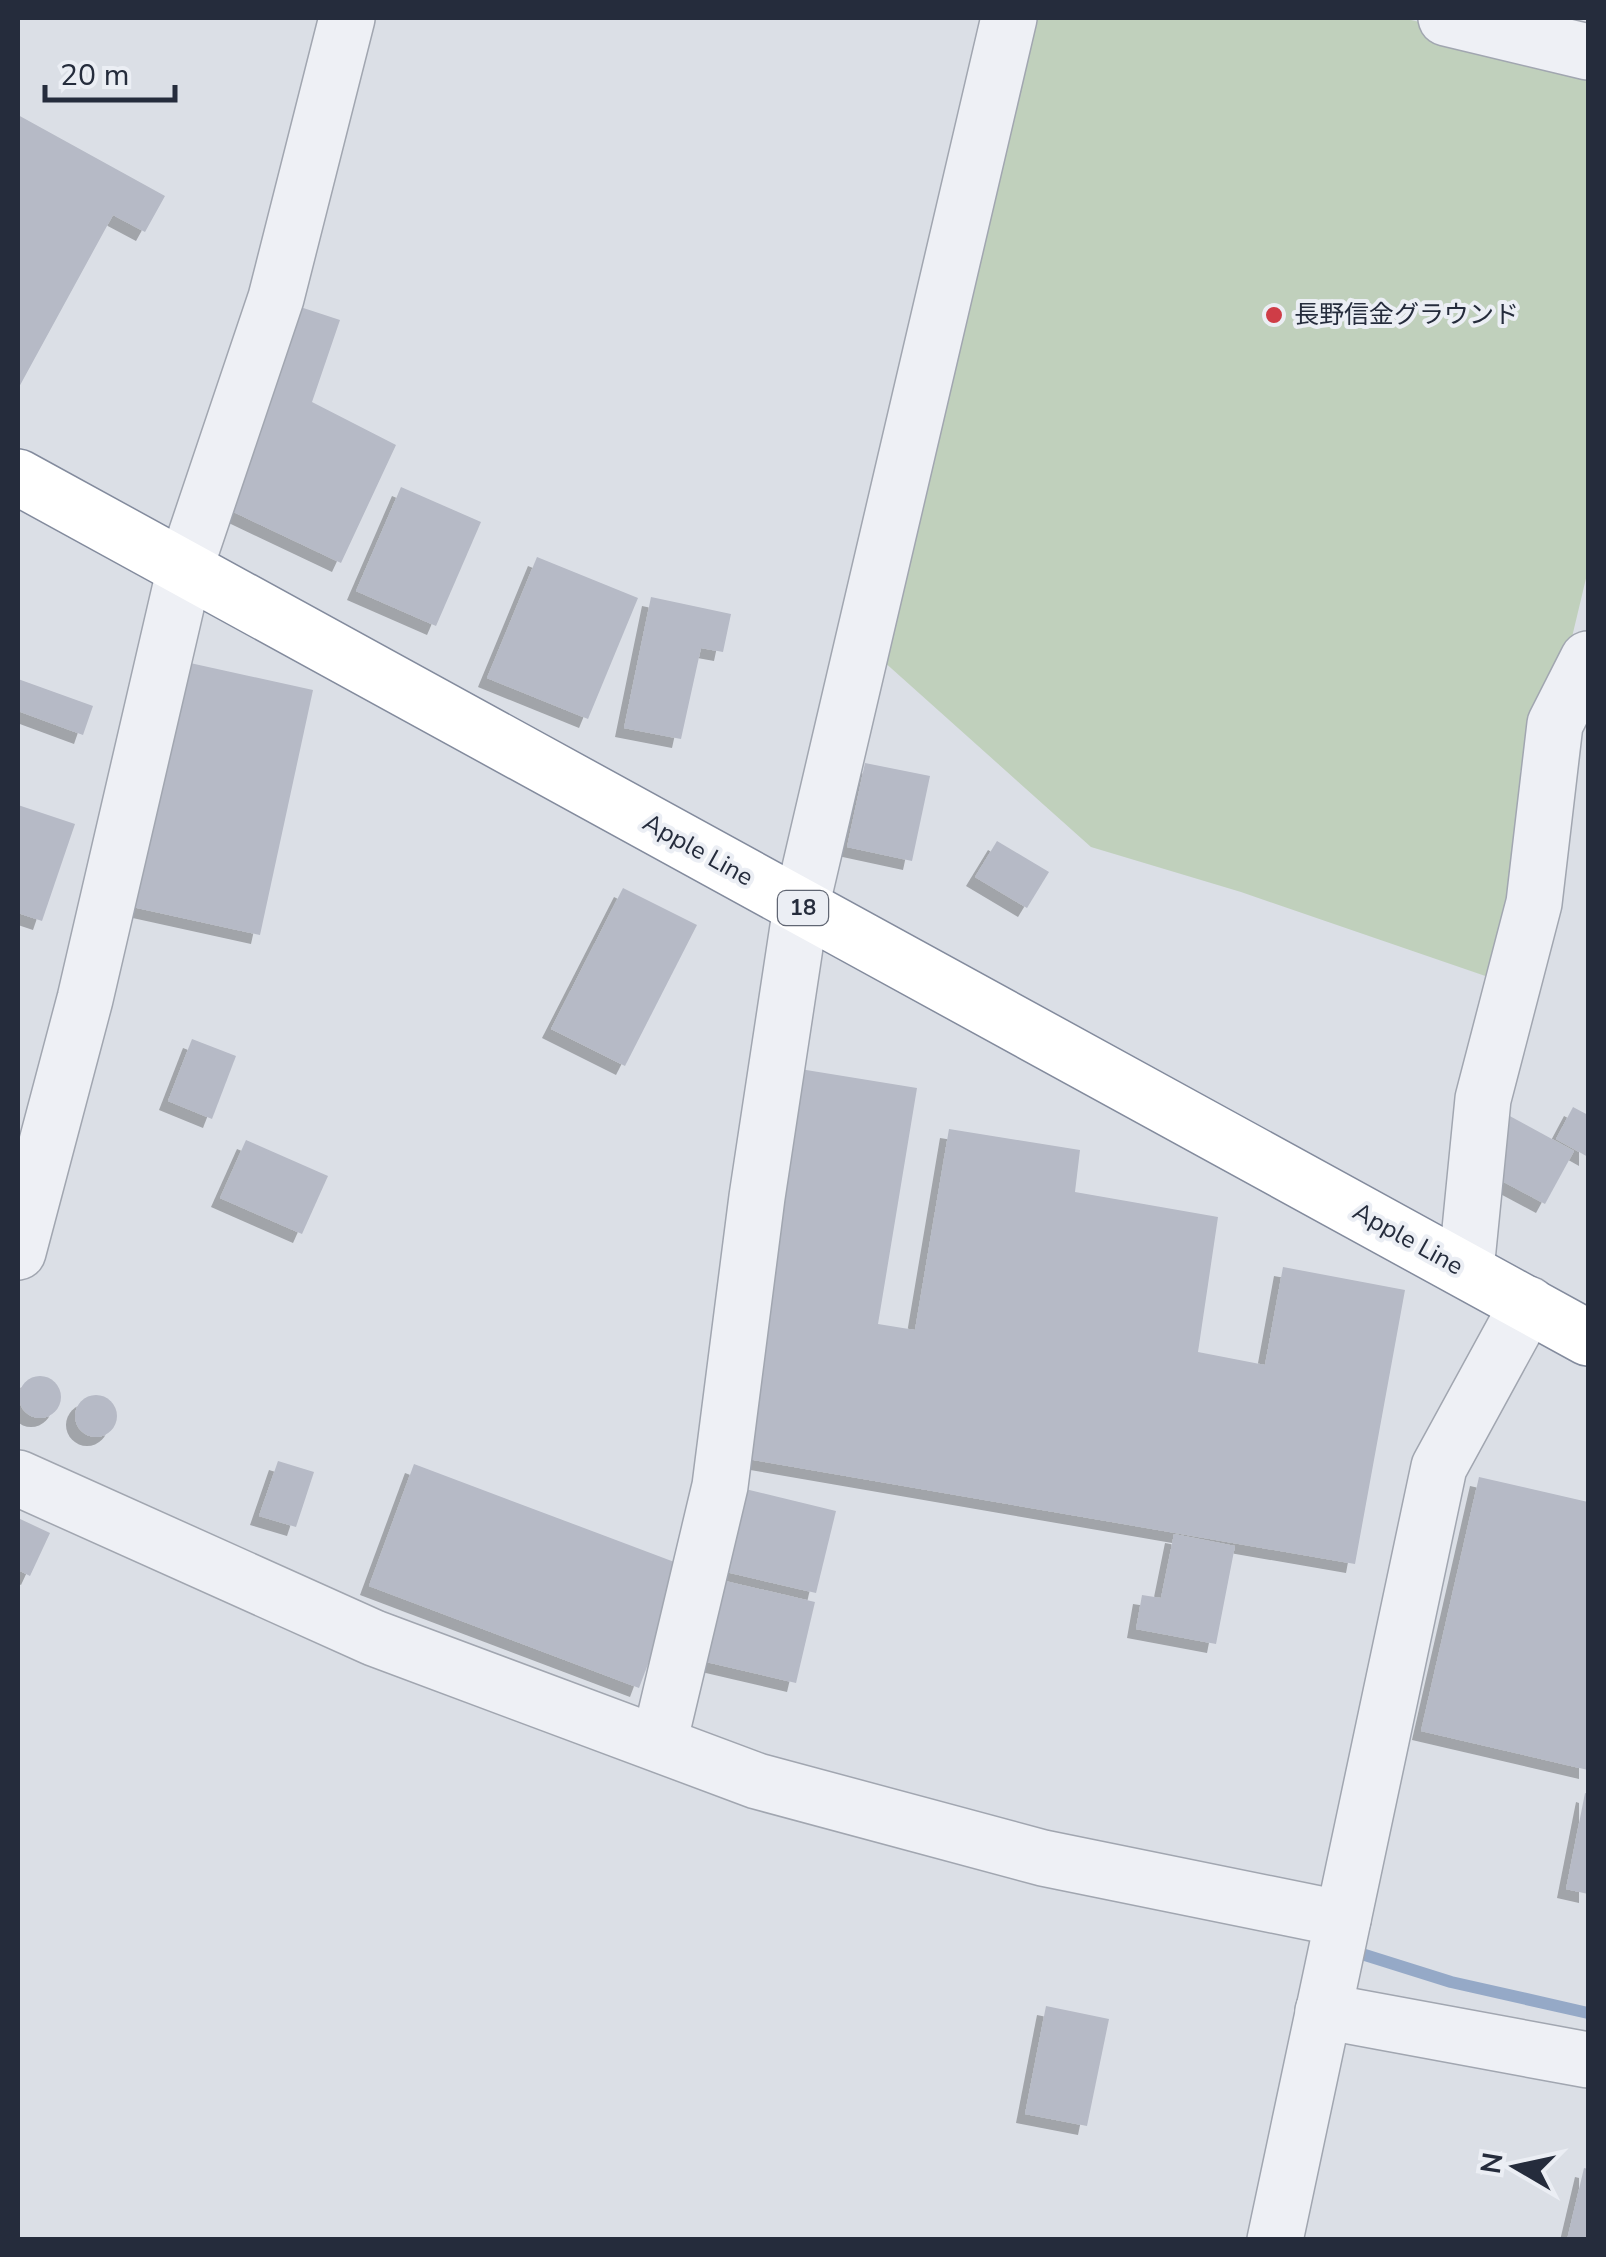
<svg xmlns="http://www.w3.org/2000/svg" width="1606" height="2257" font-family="'Nunito Sans','Noto Sans JP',sans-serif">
  <defs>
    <filter id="shadow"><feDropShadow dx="-9" dy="9" stdDeviation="0" flood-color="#0004"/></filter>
  </defs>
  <rect width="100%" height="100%" fill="#dbdfe6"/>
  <path fill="#c0d0bc" d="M1027,18H1402L1588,60V570L1567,658L1520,772L1523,896L1497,980L1241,892L1091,847L882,660Z"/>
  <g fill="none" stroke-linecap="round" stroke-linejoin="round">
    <path stroke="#95a9c7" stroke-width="12" d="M1349,1950L1451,1982L1588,2013"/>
  </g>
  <g fill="#b6bac6" filter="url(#shadow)">
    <path d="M18,115L165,196L145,232L113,215L18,389Z"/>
    <path d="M285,302L340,320L312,402L396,445L341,563L221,506L275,389L257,383Z"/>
    <path d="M401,487L481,522L436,626L356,591Z"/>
    <path d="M537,557L638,598L588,719L487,678Z"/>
    <path d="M651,597L731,614L723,652L701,648L681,739L624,728Z"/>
    <path d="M181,661L313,690L260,935L128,906Z"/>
    <path d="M18,679L93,706L83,735L18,711Z"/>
    <path d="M865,763L930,776L912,861L847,847Z"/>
    <path d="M18,805L75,824L42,921L18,913Z"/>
    <path d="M997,841L1049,872L1027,908L975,877Z"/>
    <path d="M623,888L697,925L625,1066L551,1029Z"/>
    <path d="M192,1039L236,1056L212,1119L168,1101Z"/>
    <path d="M800,1069L917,1088L878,1324L915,1330L949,1129L1080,1150L1075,1192L1218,1217L1198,1352L1265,1365L1283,1267L1405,1290L1355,1564L736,1457Z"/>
    <path d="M1573,1107L1588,1115V1157L1556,1139Z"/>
    <path d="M1495,1108L1574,1151L1545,1204L1487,1173Z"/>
    <path d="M246,1140L328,1176L302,1234L220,1198Z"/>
    <circle cx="40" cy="1397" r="21"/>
    <circle cx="96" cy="1416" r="21"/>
    <path d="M278,1461L314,1472L296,1527L259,1516Z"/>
    <path d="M414,1464L685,1566L639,1688L369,1586Z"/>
    <path d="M1479,1477L1588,1502V1770L1421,1731Z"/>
    <path d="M729,1485L836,1511L816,1593L709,1568Z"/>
    <path d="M18,1518L50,1533L30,1576L18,1570Z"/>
    <path d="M1174,1534L1235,1546L1216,1644L1136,1629L1142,1595L1161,1598Z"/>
    <path d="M708,1577L815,1602L796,1683L689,1658Z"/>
    <path d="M1585,1793L1588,1794V1894L1566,1889Z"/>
    <path d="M1046,2006L1109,2019L1087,2126L1025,2114Z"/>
    <path d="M1584,2168L1588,2169V2240H1567Z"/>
  </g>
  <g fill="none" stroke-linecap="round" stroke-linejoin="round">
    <defs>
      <g id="minor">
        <path d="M1446,18L1588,52"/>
        <path d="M18,1252L85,999L185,568L276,298L347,18"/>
        <path d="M1466,1270L1483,1099L1534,903L1555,724L1588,659"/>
        <path d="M18,1478L374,1638L757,1781L1043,1858L1343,1919"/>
        <path d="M659,1743L720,1486L757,1197L801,907L1009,18"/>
        <path d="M1323,2011L1588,2060"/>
        <path d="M1275,2240L1439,1467L1528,1304"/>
      </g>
      <path id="highway" d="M18,477L1588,1338"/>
    </defs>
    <use href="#minor" stroke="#a1a6b0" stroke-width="58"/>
    <use href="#highway" stroke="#838b9d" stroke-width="58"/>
    <use href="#minor" stroke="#eef0f5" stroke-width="55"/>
    <use href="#highway" stroke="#fff" stroke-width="55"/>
  </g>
  <circle fill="#cf3d47" stroke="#ebeef4" stroke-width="4" cx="1274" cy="315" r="10"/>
  <g text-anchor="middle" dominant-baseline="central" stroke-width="8" stroke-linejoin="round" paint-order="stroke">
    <rect fill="#ebeef4" stroke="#606673" stroke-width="2.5" x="778" y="891" width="50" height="34" rx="8"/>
    <g font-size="22" font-weight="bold" fill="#252c3c">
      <text x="803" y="908">18</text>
    </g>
    <g font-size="25" fill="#252c3c" stroke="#ebeef4" text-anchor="start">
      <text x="1294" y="315">長野信金グラウンド</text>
    </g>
    <g font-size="25" fill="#252c3c" stroke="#ebeef4">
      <text transform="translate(698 850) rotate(29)">Apple Line</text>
      <text transform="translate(1408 1239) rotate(29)">Apple Line</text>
    </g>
  </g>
  <rect width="1606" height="2257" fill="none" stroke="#252c3c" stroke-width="40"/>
  <g transform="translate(1516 2167) rotate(279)" stroke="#ebeef4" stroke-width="8" paint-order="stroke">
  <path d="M0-8L18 38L0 25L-18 38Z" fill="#252c3c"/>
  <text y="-15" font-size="28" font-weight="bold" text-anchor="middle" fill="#252c3c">N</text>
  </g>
  <path d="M45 85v15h130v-15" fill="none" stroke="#252c3c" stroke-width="5"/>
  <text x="60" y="85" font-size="30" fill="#252c3c" stroke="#ebeef4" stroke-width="8" paint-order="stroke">20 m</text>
</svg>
